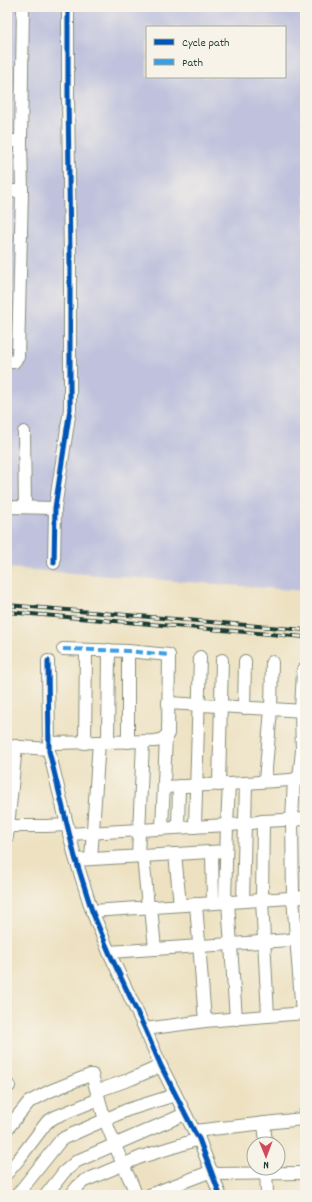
<svg xmlns="http://www.w3.org/2000/svg" width="312" height="1202" font-family="Dekko,sans-serif">
  <rect width="100%" height="100%" fill="#f7f3e8"/>
  <filter id="ink" filterUnits="userSpaceOnUse"><feTurbulence type="fractalNoise" baseFrequency=".025" numOctaves="2"/><feDisplacementMap in="SourceGraphic" scale="8" xChannelSelector="R" yChannelSelector="G"/><feConvolveMatrix kernelMatrix="1 2 1 2 8 2 1 2 1" color-interpolation-filters="sRGB"/></filter>
  <filter id="wash" filterUnits="userSpaceOnUse"><feTurbulence type="fractalNoise" baseFrequency=".012" numOctaves="4" result="noise"/><feDisplacementMap in="SourceGraphic" scale="16" xChannelSelector="R" yChannelSelector="G"/><feGaussianBlur stdDeviation="0.9" result="paint"/><feColorMatrix in="noise" values="0 0 0 0 0 0 0 0 0 0 0 0 0 0 0 0 0 1.4 0 .05"/><feComposite in="paint" operator="in"/></filter>
  <g filter="url(#wash)">
    <rect width="100%" height="100%" fill="#ede1c1"/>
    <path fill="#c0c2dd" fill-rule="evenodd" d="M7,7H305V591L7,568ZM147,27H285V77H147Z"/>
  </g>
  <g filter="url(#ink)">
    <g fill="none" stroke-linecap="round" stroke-linejoin="round">
      <defs>
        <g id="minor">
          <path d="M7,141H21"/>
          <path d="M7,191H22"/>
          <path d="M7,362H14L18,357L22,191L21,141L23,7"/>
          <path d="M24,432L25,507"/>
          <path d="M7,507L55,508"/>
          <path d="M54,563L55,508L70,409V259L68,94V7"/>
          <path d="M128,651V742"/>
          <path d="M48,661L49,751L75,857L92,911L109,952L145,1029L161,1066L194,1131L199,1139L220,1195"/>
          <path d="M168,703L305,711"/>
          <path d="M244,708L245,661"/>
          <path d="M108,742L109,650"/>
          <path d="M49,743L155,741L161,740L168,734L169,655L128,651L63,649"/>
          <path d="M85,743L86,650"/>
          <path d="M7,746L49,749"/>
          <path d="M294,779L292,820L293,898L302,1013"/>
          <path d="M299,779L302,750L301,711L303,670"/>
          <path d="M265,781L271,709L272,662"/>
          <path d="M219,785L222,660"/>
          <path d="M164,787L229,784L305,779"/>
          <path d="M263,821L262,900L268,1016"/>
          <path d="M8,826H46L67,825"/>
          <path d="M178,827L179,786"/>
          <path d="M195,827L200,657"/>
          <path d="M162,828L166,737"/>
          <path d="M69,834L245,824L263,821L305,819"/>
          <path d="M7,837L16,746"/>
          <path d="M212,852L213,903"/>
          <path d="M175,854L180,905"/>
          <path d="M138,856L143,742"/>
          <path d="M143,856L148,907"/>
          <path d="M91,859L99,742"/>
          <path d="M76,860L226,851"/>
          <path d="M243,901L246,783"/>
          <path d="M225,902L227,825L229,784"/>
          <path d="M228,902L236,1019"/>
          <path d="M196,904L205,1021"/>
          <path d="M151,907L155,949"/>
          <path d="M92,911L305,897"/>
          <path d="M109,952L305,939"/>
          <path d="M145,1029L205,1021L305,1013"/>
          <path d="M7,1084L9,1086"/>
          <path d="M97,1091L131,1079L161,1066"/>
          <path d="M264,1123L266,1144"/>
          <path d="M7,1129L29,1102L50,1091L90,1075H92L105,1120L123,1165L132,1184L136,1195"/>
          <path d="M194,1131L302,1119L304,1117L305,1113"/>
          <path d="M266,1168L267,1195"/>
          <path d="M7,1173L19,1159L47,1122L55,1117L99,1099"/>
          <path d="M213,1174L305,1173"/>
          <path d="M17,1195L60,1141L64,1138L127,1110L175,1095"/>
          <path d="M46,1195L64,1172L77,1161L185,1114"/>
          <path d="M71,1195L78,1186L84,1181L141,1157L199,1139"/>
          <path d="M149,1195L212,1171"/>
        </g>
      </defs>
      <use href="#minor" stroke="#868f7a" stroke-width="14"/>
      <use href="#minor" stroke="#fff" stroke-width="12"/>
      <defs>
        <g id="rail">
          <path d="M7,605L305,630"/>
          <path d="M7,612L305,637"/>
        </g>
      </defs>
      <use href="#rail" stroke="#1f3d34" stroke-width="4"/>
      <use href="#rail" stroke="#f7f3e8" stroke-width="2.5" stroke-dasharray="8" stroke-linecap="butt"/>
      <path stroke="#3c9ee2" stroke-width="4" stroke-dasharray="8 4" stroke-linecap="butt" d="M63,649L128,651L169,655"/>
      <defs>
        <g id="cycleway">
          <path d="M54,563L55,508L70,409V259L68,94V7"/>
          <path d="M48,661L49,751L75,857L92,911L109,952L145,1029L161,1066L194,1131L199,1139L220,1195"/>
        </g>
      </defs>
      <use href="#cycleway" stroke="#f7f3e8" stroke-width="8"/>
      <use href="#cycleway" stroke="#0057b8" stroke-width="5"/>
    </g>
  </g>
  <rect width="312" height="1202" fill="none" stroke="#f7f3e8" stroke-width="24"/>
  <rect x="146" y="26" width="140" height="52" fill="#f7f3e8" stroke="#a1aaa0"/>
  <rect x="154" y="39" width="20" height="6" fill="#0057b8" stroke="#a1aaa0"/>
  <text x="182" y="46" font-size="12" fill="#1f3d34">Cycle path</text>
  <rect x="154" y="59" width="20" height="6" fill="#3c9ee2" stroke="#a1aaa0"/>
  <text x="182" y="66" font-size="12" fill="#1f3d34">Path</text>
  <g transform="translate(266 1156) rotate(179)"><circle r="19" fill="#f7f3e8" stroke="#a1aaa0"/>
  <path d="M0-3L7 15L0 10L-7 15Z" fill="#d1495b"/>
  <text y="-6" font-size="11" font-weight="bold" text-anchor="middle" fill="#1f3d34">N</text>
  </g>
</svg>
